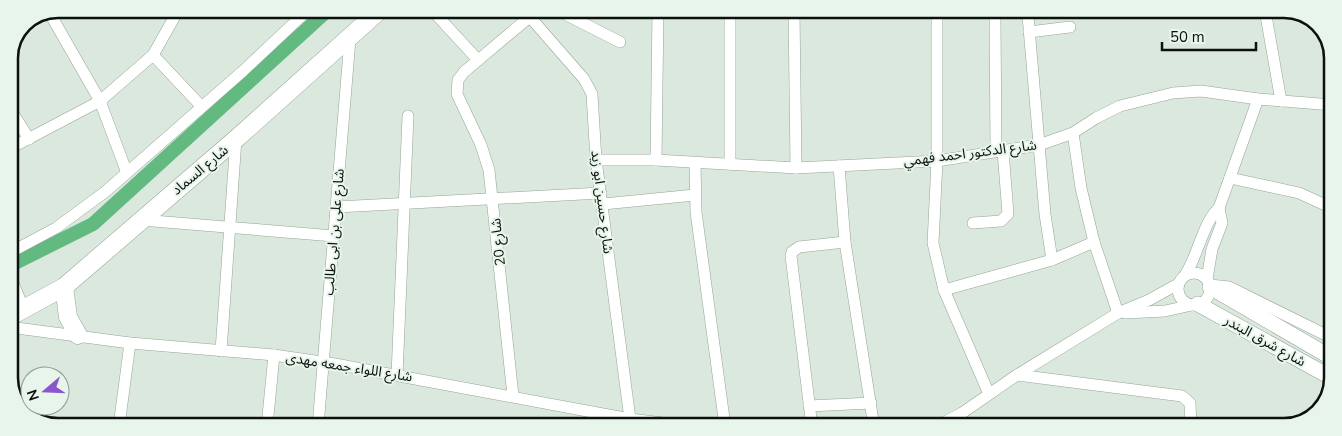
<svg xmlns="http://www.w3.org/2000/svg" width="1342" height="436" font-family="'Nunito Sans','Noto Sans Arabic',sans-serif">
  <rect width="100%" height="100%" fill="#dae8dd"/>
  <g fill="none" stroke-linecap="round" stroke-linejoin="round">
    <path stroke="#62ba80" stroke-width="14" d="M9,266L93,224L329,9"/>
    <defs>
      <g id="minor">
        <path d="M431,9L478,60"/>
        <path d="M523,9L584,79L592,94L596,160L630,419"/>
        <path d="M555,9L620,42"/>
        <path d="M730,10V164"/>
        <path d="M794,10L796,168"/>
        <path d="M937,10V161L933,243L944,290L989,394"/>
        <path d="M1265,10L1281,101"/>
        <path d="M49,12L100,101L127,173"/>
        <path d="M1028,16L1045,214L1052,260"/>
        <path d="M995,19L996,151"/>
        <path d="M1029,32L1070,27"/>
        <path d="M153,55L202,107"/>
        <path d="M9,107L29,139"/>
        <path d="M1073,133L1081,188L1094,242L1118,313"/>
        <path d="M9,149L100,101L153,55L179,9"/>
        <path d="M596,160H656L796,168L937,161L1039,145L1073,133L1096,118L1120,106L1173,93L1201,91L1258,99L1333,105"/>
        <path d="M656,160L658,10"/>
        <path d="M695,163L696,212L725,426"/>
        <path d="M839,166L845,242L874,427"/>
        <path d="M1230,178L1299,193L1332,208"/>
        <path d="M603,204L695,195"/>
        <path d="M337,207L601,193"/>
        <path d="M141,220L334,236"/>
        <path d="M973,223L1001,221L1008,214L1003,151"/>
        <path d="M9,253L56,228L105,192L243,71L309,9"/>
        <circle cx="1194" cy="289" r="16"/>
        <path d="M9,273L24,310"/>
        <path d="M1185,275C1198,256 1203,222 1219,208L1258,99"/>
        <path d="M1207,279L1212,249L1222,223L1219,208"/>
        <path d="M1210,285L1229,287L1332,338"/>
        <path d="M944,290L1052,260L1094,242"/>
        <path d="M1125,313L1165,311L1192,305"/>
        <path d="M9,327L130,343L274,355L335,364L630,419L687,426"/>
        <path d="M221,351L236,139"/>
        <path d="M397,375L408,116"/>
        <path d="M1017,375L1182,396L1190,403L1191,427"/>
        <path d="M513,396L489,170L481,145L457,94L458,80L464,72L539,9"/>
        <path d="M809,406L871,403"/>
        <path d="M119,426L130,343"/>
        <path d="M267,426L274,355"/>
        <path d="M318,426L350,39"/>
        <path d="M812,427L791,256L792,252L799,247L845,242"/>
        <path d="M935,427L962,413L1017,375L1118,313L1149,300L1178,284"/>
      </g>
      <g id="secondary">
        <path d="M1210,287L1332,358"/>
        <path d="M1198,304L1332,378"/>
      </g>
      <g id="trunk">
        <path d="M64,287L68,317L78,335"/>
        <path d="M9,317L64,287L236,139L381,9"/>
      </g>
    </defs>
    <use href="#minor" stroke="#96a499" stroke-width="12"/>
    <use href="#secondary" stroke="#96a499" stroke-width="16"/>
    <use href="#trunk" stroke="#96a499" stroke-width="19"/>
    <use href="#minor" stroke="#fff" stroke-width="11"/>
    <use href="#secondary" stroke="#fff" stroke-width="15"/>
    <use href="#trunk" stroke="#fff" stroke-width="18"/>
  </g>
  <g text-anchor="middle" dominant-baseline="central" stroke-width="4" stroke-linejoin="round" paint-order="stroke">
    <g font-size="14" fill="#0c110d" stroke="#e7f5ea">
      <text transform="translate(970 153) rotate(-7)">شارع الدكتور احمد فهمي</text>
      <text transform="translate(200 170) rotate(-40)">شارع السماد</text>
      <text transform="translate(602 202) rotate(83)">شارع حسين ابو زيد</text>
      <text transform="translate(334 232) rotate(-85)">شارع على بن ابى طالب</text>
      <text transform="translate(498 242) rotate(-96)">شارع 20</text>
      <text transform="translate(1265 341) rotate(29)">شارع شرق البندر</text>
      <text transform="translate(349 367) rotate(9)">شارع اللواء جمعه مهدى</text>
    </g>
  </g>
  <path d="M0 0H1342V436H0ZM58 18H1284A40 40 0 0 1 1324 58V378A40 40 0 0 1 1284 418H58A40 40 0 0 1 18 378V58A40 40 0 0 1 58 18Z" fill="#e7f5ea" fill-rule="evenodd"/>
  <path fill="none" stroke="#0c110d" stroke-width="2.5" d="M58 18H1284A40 40 0 0 1 1324 58V378A40 40 0 0 1 1284 418H58A40 40 0 0 1 18 378V58A40 40 0 0 1 58 18Z"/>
  <g transform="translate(45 391) rotate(251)"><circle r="24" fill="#e7f5ea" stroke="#8f9a92"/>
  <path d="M0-4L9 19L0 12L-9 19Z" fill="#8b55cd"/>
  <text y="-8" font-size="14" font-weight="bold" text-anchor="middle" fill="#0c110d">N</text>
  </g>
  <path d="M1162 42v8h94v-8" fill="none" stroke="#0c110d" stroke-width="2.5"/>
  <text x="1170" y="42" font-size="15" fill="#0c110d" stroke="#e7f5ea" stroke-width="4" paint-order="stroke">50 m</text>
</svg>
